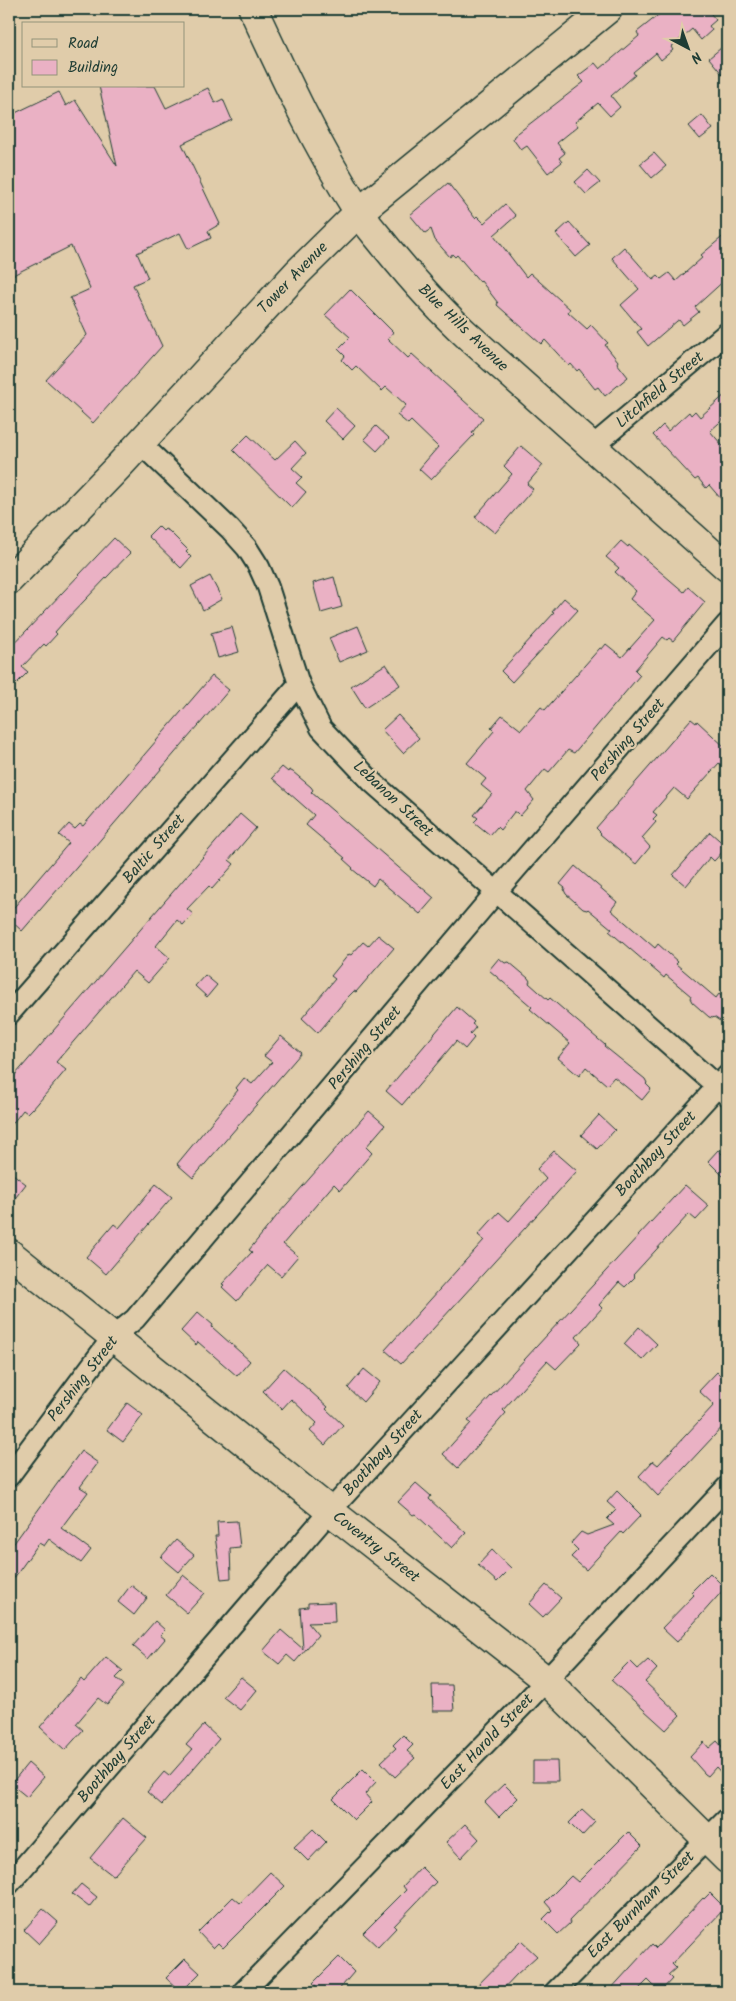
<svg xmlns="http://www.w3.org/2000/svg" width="736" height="2001" font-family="Kalam,sans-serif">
  <rect width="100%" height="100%" fill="#e0ccaa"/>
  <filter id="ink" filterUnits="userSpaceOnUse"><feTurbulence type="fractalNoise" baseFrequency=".02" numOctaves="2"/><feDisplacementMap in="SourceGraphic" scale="10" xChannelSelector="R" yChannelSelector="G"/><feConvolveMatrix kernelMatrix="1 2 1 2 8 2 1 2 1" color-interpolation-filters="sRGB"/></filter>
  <g filter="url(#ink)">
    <g fill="#eab1c4" stroke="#1f3d34">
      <path d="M666,9H707L716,20L709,26L712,30L701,40L692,29L671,47L673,50L661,60L656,53L633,72L635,75L611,96L620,107L610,116L598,103L575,122L578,126L557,143L565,153L559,158L562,162L548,173L527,146L521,150L513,139L514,136L584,82L578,76L595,63L600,69L639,36L637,32Z"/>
      <path d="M727,43V80L709,58Z"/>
      <path d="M99,86H155L166,108L208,88L215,103L223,99L232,120L182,144L220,224L208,231L211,238L188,249L180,233L137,253L148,278L133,285L162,346L93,423L46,380L87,335L70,298L90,289L71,246L9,277V116L59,92L66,106L75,100L117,166Z"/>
      <path d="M702,115L713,129L700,139L689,126Z"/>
      <path d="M654,153L666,166L652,178L640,164Z"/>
      <path d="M588,170L600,183L586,194L575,182Z"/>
      <path d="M448,183L475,218L477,216L484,223L505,204L516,216L494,235L526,277L530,273L570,309L568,312L587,329L591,325L608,343L605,345L618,361L617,363L628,377L605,396L598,387L595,389L579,369L577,371L571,364L569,366L545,340L541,344L497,305L498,303L481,281L480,282L457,255L455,257L452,254L450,257L435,240L431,229L425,233L410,215Z"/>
      <path d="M569,222L590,245L576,257L556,234Z"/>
      <path d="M727,233V278L695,307L699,312L683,325L679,320L677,321L648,346L637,332L641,329L621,305L639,289L612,258L624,247L653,280L658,276L661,279L669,273L676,281L703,257L701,255Z"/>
      <path d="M350,289L393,332L388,339L408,358L412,354L483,418L472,433L474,435L431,480L419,469L438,447L411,421L408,424L397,415L406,405L386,387L382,391L356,366L352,370L342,360L345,356L338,349L350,337L325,315Z"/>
      <path d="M727,393V416L710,431L727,451V506L709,485L706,488L698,478L695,480L653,435L663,425L668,431L689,412L691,415L695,411L700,417Z"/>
      <path d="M336,408L355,426L343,439L324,421Z"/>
      <path d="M376,426L389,438L377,451L364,439Z"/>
      <path d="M248,435L275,460L295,441L306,453L292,468L302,477L296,483L306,492L292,508L233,450Z"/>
      <path d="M521,446L543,465L527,484L533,489L495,533L475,517L512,474L504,466Z"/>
      <path d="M158,526L163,531L165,529L169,531L188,550L186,552L191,557L181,568L148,536Z"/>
      <path d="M114,538L130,553L63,623L55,632L57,634L46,646L44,644L22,667L28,672L16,684L10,678L9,680V649Z"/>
      <path d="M621,541L628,547L629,545L684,592L688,587L705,602L673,641L669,638L667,640L663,637L635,670L640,675L574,753L568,750L549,772L545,769L527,791L534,800L520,816L516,812H514L500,830L497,827L490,835L474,822L478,818L474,815L492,794L481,785L486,779L467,763L494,731L491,728L502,715L521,730L541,707L545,710L600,648L602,649L606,644L622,657L655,620L630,599L636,591L615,572L619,568L606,557Z"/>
      <path d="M210,576L222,599L203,610L191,586Z"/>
      <path d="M334,577L342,607L321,613L313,583Z"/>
      <path d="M564,598L578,610L512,682L501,671L554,613L552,612Z"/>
      <path d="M358,626L368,650L339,662L329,638Z"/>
      <path d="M232,627L239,652L218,658L211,633Z"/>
      <path d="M386,664L400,685L365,708L351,686Z"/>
      <path d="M212,676L229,690L22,931L9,919V913L69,843L59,835L69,824L75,829L80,824L83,826Z"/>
      <path d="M398,715L419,738L403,753L382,730Z"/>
      <path d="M691,719L696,723L697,721L727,749V770L719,763L687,799L674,788L653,812L657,815L653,819L656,822L642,838L650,847L636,864L600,834L601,833L596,828Z"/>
      <path d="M282,767L288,772L289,770L293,772L311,787L313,790L311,792L434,898L420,914L378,879L373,886L352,869L353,868L343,859L345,858L306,825L314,815L272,778Z"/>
      <path d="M240,814L256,828L229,860L234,864L212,889L209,886L187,909L193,914L183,925L177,920L156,946L170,958L148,983L134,971L56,1062L66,1070L33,1109L32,1108L27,1113L23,1110L9,1128V1082Z"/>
      <path d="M710,832L727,847L714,861L710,857L686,886L673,875Z"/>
      <path d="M575,866L617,902L611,910L655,948L658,944L678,962L676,964L716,998L719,994L727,1001V1013L720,1021L714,1017L713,1018L709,1017L692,1002L690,998L691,996L666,975L664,978L609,931L612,929L588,909L587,910L583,909L566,894L564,890L565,888L560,884Z"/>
      <path d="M378,935L394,948L356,992L354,991L348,997L318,1033L302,1018L335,979L331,976L349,954L351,955L363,942L368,946Z"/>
      <path d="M499,958L505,963L509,962L528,978L530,981L529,983L548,1000L550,998L605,1045L604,1046L645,1079L647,1083L646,1084L651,1089L642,1100L614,1077L607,1085L586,1067L579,1076L558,1058L570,1043L530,1009L532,1007L489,970Z"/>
      <path d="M205,975L217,985L207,997L195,986Z"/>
      <path d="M457,1007L474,1022L472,1024L476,1027L470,1034L474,1038L465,1049L456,1041L402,1105L386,1091Z"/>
      <path d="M281,1036L301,1053L193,1178L177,1164L238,1090L236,1088L244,1078L252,1084L272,1062L264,1056Z"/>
      <path d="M369,1111L385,1125L366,1147L372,1153L340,1190L334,1184L283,1244L298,1256L281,1276L268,1265L237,1301L222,1287L224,1285L222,1284L252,1252L249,1250L280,1212Z"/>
      <path d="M599,1115L615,1130L597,1149L581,1135Z"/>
      <path d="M718,1150L727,1159V1180L708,1161Z"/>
      <path d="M554,1151L577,1171L401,1364L385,1350L484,1240L478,1235L499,1212L509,1221L546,1179L537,1169Z"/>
      <path d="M9,1171L26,1184L9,1206Z"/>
      <path d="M156,1184L172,1197L106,1274L86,1257L114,1224L119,1228Z"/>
      <path d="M685,1185L709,1206L696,1220L689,1214L633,1275L635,1277L625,1287L619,1282L599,1305L602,1308L576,1337L581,1343L556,1369L547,1361L503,1410L506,1413L458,1468L443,1454L471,1423L468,1421Z"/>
      <path d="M198,1312L213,1325L212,1327L250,1361L237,1376L198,1342L196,1345L181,1331Z"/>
      <path d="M639,1327L657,1344L642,1360L624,1344Z"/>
      <path d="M284,1368L328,1407L326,1409L343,1425L325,1445L310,1431L317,1423L291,1399L282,1409L263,1391Z"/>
      <path d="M364,1369L380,1382L363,1402L348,1388Z"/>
      <path d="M717,1372L727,1382V1422L658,1496L639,1476L653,1461L658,1465L714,1405L699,1391Z"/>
      <path d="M127,1403L143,1415L123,1442L107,1430Z"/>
      <path d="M81,1451L98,1463L80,1487L88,1492L61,1528L91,1550L81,1563L49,1539L44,1546L39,1543L9,1585V1550Z"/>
      <path d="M416,1483L431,1496L429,1499L466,1533L452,1548L415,1514L413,1515L398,1502Z"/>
      <path d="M617,1491L641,1515L623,1534L621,1532L586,1570L571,1557L578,1550L571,1543L581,1532L587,1535L614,1525L607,1519L616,1510L607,1502Z"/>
      <path d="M237,1521L240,1547L230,1548L231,1578L221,1579L215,1536H218L217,1522Z"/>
      <path d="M176,1540L194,1555L179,1572L161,1557Z"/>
      <path d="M492,1550L511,1568L497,1582L478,1565Z"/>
      <path d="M710,1573L725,1588L677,1642L662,1628L694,1595L691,1592Z"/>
      <path d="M183,1575L205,1593L187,1613L166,1595Z"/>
      <path d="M131,1585L147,1598L134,1615L118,1602Z"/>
      <path d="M546,1585L561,1598L543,1617L529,1604Z"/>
      <path d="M334,1602L335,1622L308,1623L318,1635L295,1662L287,1655L279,1664L263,1651L281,1630L303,1649L300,1608L308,1607V1603Z"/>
      <path d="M155,1621L165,1630L160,1635L165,1639L148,1659L133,1646Z"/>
      <path d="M106,1657L123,1671L116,1678L124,1685L107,1705L98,1698L76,1724L83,1730L65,1750L40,1727L81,1679L84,1682Z"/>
      <path d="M648,1660L657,1669L645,1682L680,1715L666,1730L611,1680L630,1661L638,1669Z"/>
      <path d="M241,1677L257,1690L240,1710L223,1697Z"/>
      <path d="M432,1685H452L454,1711H433Z"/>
      <path d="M204,1725L219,1739L162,1805L147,1792L164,1772L169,1776L192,1750L186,1745Z"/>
      <path d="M403,1735L413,1745L407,1751L415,1758L395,1777L381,1762L396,1748L393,1745Z"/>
      <path d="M717,1741L727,1752V1779L716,1767L708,1776L705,1774L690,1757L704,1742L709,1748Z"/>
      <path d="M533,1761H557L558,1781H533Z"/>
      <path d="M28,1763L44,1777L27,1797L11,1784Z"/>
      <path d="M363,1769L376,1782L365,1794L372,1802L354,1820L333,1799Z"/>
      <path d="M504,1784L518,1798L499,1817L485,1802Z"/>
      <path d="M582,1810L595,1822L582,1836L569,1823Z"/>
      <path d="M123,1818L147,1838L115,1874L112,1875L90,1858Z"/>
      <path d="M465,1824L479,1839L461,1858L446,1842Z"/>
      <path d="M313,1829L326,1842L308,1861L294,1847Z"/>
      <path d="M628,1832L642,1846L569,1921L570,1923L558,1934L543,1919L552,1910L545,1902L571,1876L578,1882Z"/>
      <path d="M421,1867L436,1882L394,1926L396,1928L378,1947L363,1933L406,1890L403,1886Z"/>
      <path d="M270,1872L285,1886L223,1948L218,1943L213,1948L198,1932L233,1897L240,1903Z"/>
      <path d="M81,1884L97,1897L89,1907L72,1894Z"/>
      <path d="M710,1893L725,1908L672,1964L676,1968L668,1975L672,1979L660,1992L648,1980L636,1992H608L652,1944L656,1948L703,1898L704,1899Z"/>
      <path d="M43,1909L58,1922L39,1944L24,1930Z"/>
      <path d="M521,1941L537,1956L517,1974L500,1992H471Z"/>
      <path d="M339,1957L354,1972L337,1992H322L313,1983Z"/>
      <path d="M185,1959L200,1973L181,1992L166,1978Z"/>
    </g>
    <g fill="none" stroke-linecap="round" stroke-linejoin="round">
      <defs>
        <g id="street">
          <path d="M140,443L230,529L247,548L259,567L268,587L299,684L321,728L372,782L727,1095"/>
          <path d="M593,446L727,333"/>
          <path d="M9,1014L299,684"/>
          <path d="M9,1476L113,1337L135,1319L496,892L727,624"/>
          <path d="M9,1884L330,1511L727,1076"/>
          <path d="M243,1992L525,1703L727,1487"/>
          <path d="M555,1992L727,1819"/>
        </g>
        <g id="secondary">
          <path d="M253,9C285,78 317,147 358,211C366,224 377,235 386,247C412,279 437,308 468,336L727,567"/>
          <path d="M9,580L119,466L298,272L359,212L608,9"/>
          <path d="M9,1253L330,1511L546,1680L727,1859"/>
        </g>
      </defs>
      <use href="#street" stroke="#1f3d34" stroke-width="24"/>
      <use href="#secondary" stroke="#1f3d34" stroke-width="31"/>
      <use href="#street" stroke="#e0ccaa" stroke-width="20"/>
      <use href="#secondary" stroke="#e0ccaa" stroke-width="28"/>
    </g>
  </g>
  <g text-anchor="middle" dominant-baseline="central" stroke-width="4.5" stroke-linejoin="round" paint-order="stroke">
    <g font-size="16" fill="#1f3d34" stroke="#e0ccaa">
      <text transform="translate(293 278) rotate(-46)">Tower Avenue</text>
      <text transform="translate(463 328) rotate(44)">Blue Hills Avenue</text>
      <text transform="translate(660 390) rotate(-40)">Litchfield Street</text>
      <text transform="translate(628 740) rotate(-49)">Pershing Street</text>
      <text transform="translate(393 799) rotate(43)">Lebanon Street</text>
      <text transform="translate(154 849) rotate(-49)">Baltic Street</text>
      <text transform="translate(365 1048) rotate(-50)">Pershing Street</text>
      <text transform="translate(656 1154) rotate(-47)">Boothbay Street</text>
      <text transform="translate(83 1379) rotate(-52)">Pershing Street</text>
      <text transform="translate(383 1453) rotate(-48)">Boothbay Street</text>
      <text transform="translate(376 1547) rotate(38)">Coventry Street</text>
      <text transform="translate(487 1742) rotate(-46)">East Harold Street</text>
      <text transform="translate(117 1759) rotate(-49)">Boothbay Street</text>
      <text transform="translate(641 1905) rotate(-45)">East Burnham Street</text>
    </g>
  </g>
  <rect width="736" height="2001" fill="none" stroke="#e0ccaa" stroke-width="30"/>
  <rect x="15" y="15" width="706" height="1971" fill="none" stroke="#1f3d34" stroke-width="2" filter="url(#ink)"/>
  <rect x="22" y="22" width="162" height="65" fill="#e0ccaa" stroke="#93937b"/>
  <rect x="32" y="39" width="25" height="8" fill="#e0ccaa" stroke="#93937b"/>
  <text x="68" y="48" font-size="15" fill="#1f3d34">Road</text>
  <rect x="32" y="60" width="25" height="15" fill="#eab1c4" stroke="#93937b"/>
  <text x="68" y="72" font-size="15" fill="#1f3d34">Building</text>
  <g transform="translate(688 48) rotate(139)" stroke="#e0ccaa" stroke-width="4" paint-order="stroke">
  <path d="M0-4L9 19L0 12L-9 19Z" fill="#1f3d34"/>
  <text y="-8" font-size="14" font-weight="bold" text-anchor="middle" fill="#1f3d34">N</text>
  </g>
</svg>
